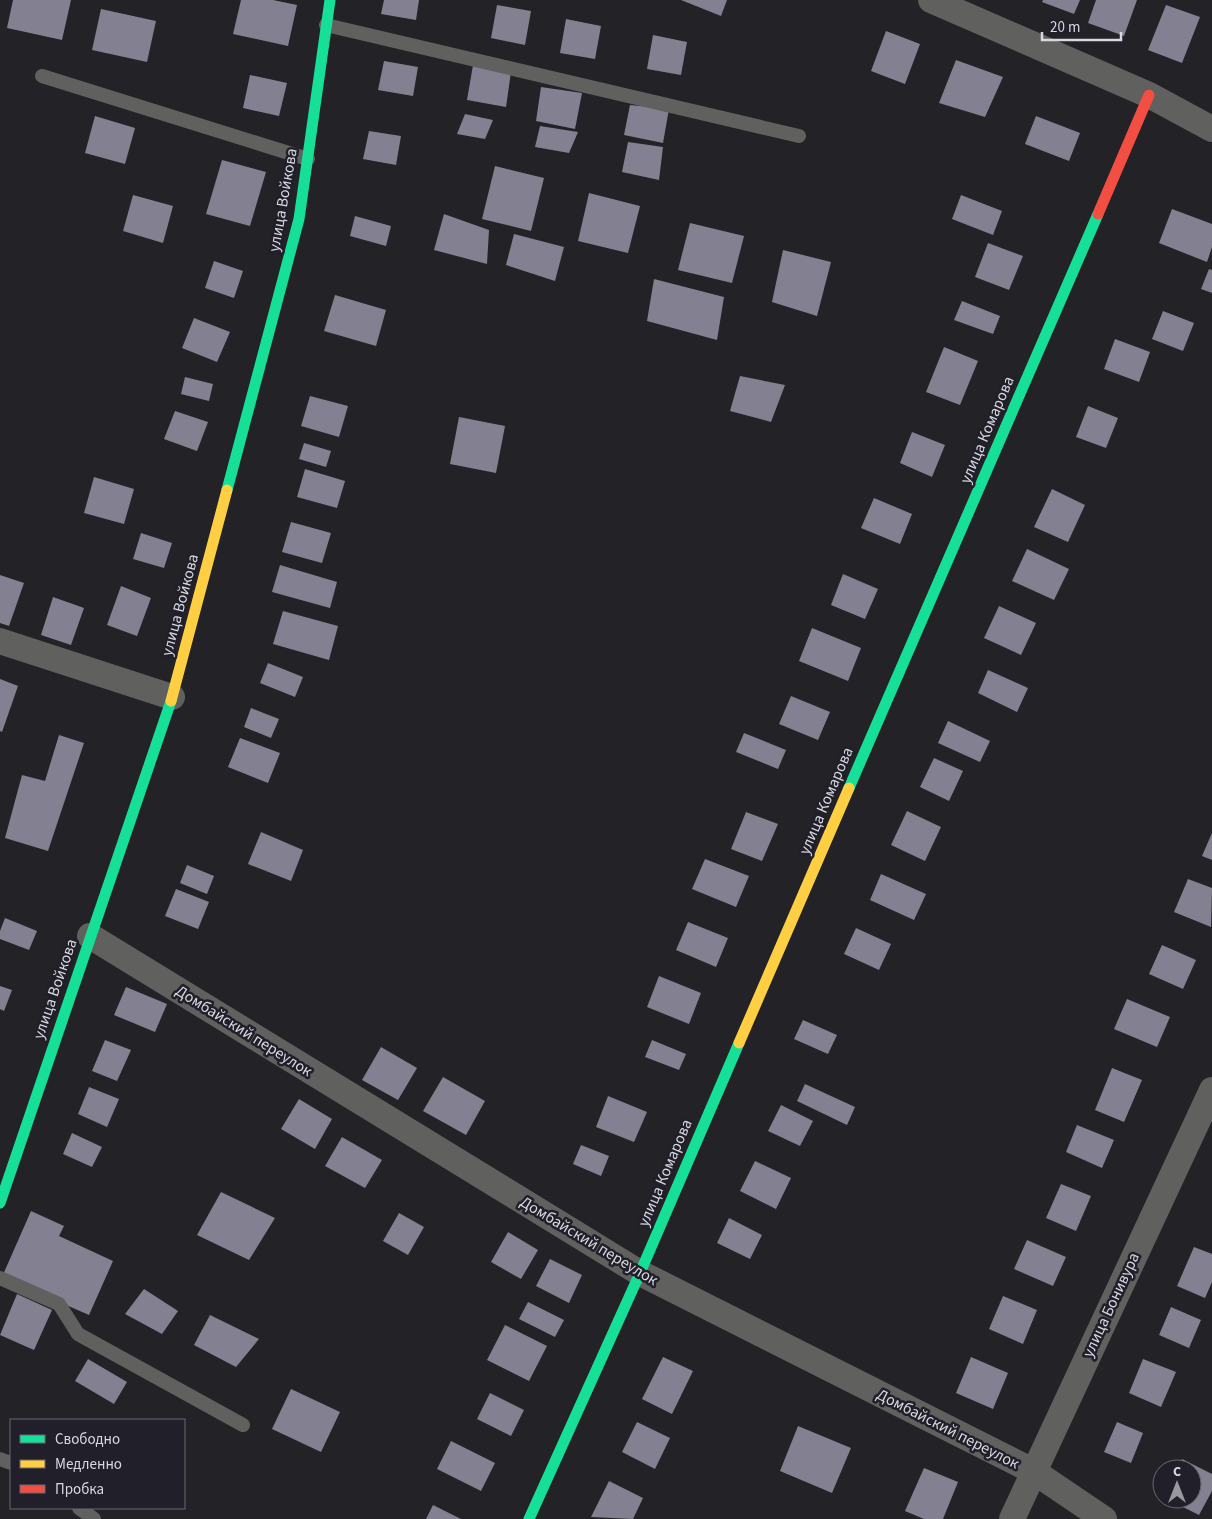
<svg xmlns="http://www.w3.org/2000/svg" width="1212" height="1519" font-family="'Source Sans 3',sans-serif">
  <rect width="100%" height="100%" fill="#222227"/>
  <g fill="#838191">
    <path d="M13,0H71L62,40L7,28Z"/>
    <path d="M241,0H273L297,5L288,46L233,34Z"/>
    <path d="M384,0H419L416,20L381,14Z"/>
    <path d="M681,0H727L721,16Z"/>
    <path d="M1043,0H1080L1074,14L1042,2Z"/>
    <path d="M1096,0H1137L1124,36L1088,23Z"/>
    <path d="M497,5L531,11L525,45L491,38Z"/>
    <path d="M1166,5L1200,17L1182,63L1148,50Z"/>
    <path d="M101,9L156,21L147,62L92,50Z"/>
    <path d="M566,19L601,26L595,59L560,53Z"/>
    <path d="M886,31L920,44L905,84L871,71Z"/>
    <path d="M653,35L687,42L681,75L647,69Z"/>
    <path d="M956,60L1003,77L985,117L939,103Z"/>
    <path d="M384,61L418,67L413,96L378,90Z"/>
    <path d="M473,65L511,72L506,107L467,100Z"/>
    <path d="M250,75L287,83L279,116L243,108Z"/>
    <path d="M541,87L582,93L575,129L536,121Z"/>
    <path d="M630,105L669,109L663,143L624,135Z"/>
    <path d="M465,114L493,120L485,139L457,134Z"/>
    <path d="M95,116L135,128L125,164L85,153Z"/>
    <path d="M1036,116L1080,133L1069,161L1025,144Z"/>
    <path d="M540,126L578,132L569,153L535,147Z"/>
    <path d="M369,131L401,136L396,165L363,159Z"/>
    <path d="M628,142L663,147L659,180L622,172Z"/>
    <path d="M222,160L266,172L250,226L206,214Z"/>
    <path d="M495,166L544,178L531,231L482,219Z"/>
    <path d="M589,193L640,206L628,253L578,241Z"/>
    <path d="M133,195L173,206L163,243L123,231Z"/>
    <path d="M961,195L1002,211L993,235L952,219Z"/>
    <path d="M1172,209L1212,224V247L1207,262L1159,243Z"/>
    <path d="M444,214L489,230L487,264L434,250Z"/>
    <path d="M355,216L391,226L386,246L350,236Z"/>
    <path d="M690,223L744,236L732,283L678,270Z"/>
    <path d="M514,234L564,247L555,281L506,265Z"/>
    <path d="M988,243L1023,256L1009,290L975,277Z"/>
    <path d="M783,250L831,262L817,316L772,302Z"/>
    <path d="M214,261L243,271L234,298L205,288Z"/>
    <path d="M1209,269L1212,270V293L1201,289Z"/>
    <path d="M654,279L724,297L717,340L647,321Z"/>
    <path d="M335,295L386,310L376,346L324,331Z"/>
    <path d="M962,301L1000,316L993,334L954,320Z"/>
    <path d="M1163,311L1194,323L1183,351L1152,339Z"/>
    <path d="M194,318L230,332L217,362L182,348Z"/>
    <path d="M1115,339L1150,352L1139,382L1104,369Z"/>
    <path d="M944,347L978,361L960,405L926,392Z"/>
    <path d="M740,376L785,385L771,422L730,411Z"/>
    <path d="M185,377L213,384L209,401L181,394Z"/>
    <path d="M310,396L348,406L339,437L301,426Z"/>
    <path d="M1088,406L1118,418L1106,448L1076,437Z"/>
    <path d="M175,411L208,422L197,451L164,439Z"/>
    <path d="M459,417L505,426L496,473L450,464Z"/>
    <path d="M912,432L945,445L932,477L900,463Z"/>
    <path d="M304,443L331,451L326,467L299,459Z"/>
    <path d="M305,469L345,481L337,508L297,497Z"/>
    <path d="M94,477L134,489L124,524L84,513Z"/>
    <path d="M1052,489L1085,505L1068,542L1034,527Z"/>
    <path d="M874,498L912,514L900,544L861,528Z"/>
    <path d="M291,522L331,533L322,563L282,552Z"/>
    <path d="M141,533L172,543L164,568L133,559Z"/>
    <path d="M1027,549L1069,569L1054,600L1012,581Z"/>
    <path d="M280,565L337,582L330,608L272,592Z"/>
    <path d="M843,574L878,589L865,619L831,605Z"/>
    <path d="M0,575L24,583L9,626L0,623Z"/>
    <path d="M121,586L151,598L137,636L107,625Z"/>
    <path d="M53,597L84,608L71,645L41,635Z"/>
    <path d="M999,606L1036,623L1021,655L984,638Z"/>
    <path d="M283,611L338,626L329,660L273,644Z"/>
    <path d="M812,628L861,648L848,681L799,661Z"/>
    <path d="M268,663L303,677L295,697L260,683Z"/>
    <path d="M988,670L1028,688L1017,712L978,693Z"/>
    <path d="M0,679L18,686L2,732L0,731Z"/>
    <path d="M791,696L830,712L818,740L779,724Z"/>
    <path d="M251,708L279,719L271,738L244,727Z"/>
    <path d="M948,721L990,741L980,762L938,743Z"/>
    <path d="M744,733L786,750L778,769L736,752Z"/>
    <path d="M59,735L84,743L48,851L5,838L22,775L45,781Z"/>
    <path d="M240,738L280,753L268,783L228,767Z"/>
    <path d="M934,758L963,771L949,801L920,787Z"/>
    <path d="M907,811L941,827L925,861L891,845Z"/>
    <path d="M746,812L778,824L762,861L731,849Z"/>
    <path d="M261,832L303,850L291,881L248,864Z"/>
    <path d="M1212,833V860L1202,856Z"/>
    <path d="M705,859L749,876L736,907L692,889Z"/>
    <path d="M187,865L214,876L207,894L180,883Z"/>
    <path d="M881,874L926,894L914,920L870,900Z"/>
    <path d="M1188,879L1212,888L1211,927L1174,912Z"/>
    <path d="M176,889L209,902L198,929L165,916Z"/>
    <path d="M5,918L37,931L29,950L0,939V931Z"/>
    <path d="M688,922L728,938L716,967L676,950Z"/>
    <path d="M856,928L891,944L879,970L844,954Z"/>
    <path d="M1162,945L1196,960L1183,989L1149,974Z"/>
    <path d="M659,976L701,993L689,1024L647,1007Z"/>
    <path d="M0,986L12,990L4,1011L0,1009Z"/>
    <path d="M126,987L167,1004L155,1032L114,1015Z"/>
    <path d="M1127,999L1170,1017L1157,1047L1114,1029Z"/>
    <path d="M803,1020L837,1035L828,1054L794,1039Z"/>
    <path d="M105,1040L131,1050L117,1081L92,1071Z"/>
    <path d="M652,1040L686,1054L679,1070L645,1057Z"/>
    <path d="M381,1047L417,1068L398,1100L362,1080Z"/>
    <path d="M1112,1068L1142,1080L1124,1122L1095,1110Z"/>
    <path d="M443,1077L485,1101L466,1135L423,1111Z"/>
    <path d="M805,1084L855,1107L847,1125L797,1101Z"/>
    <path d="M89,1087L119,1099L107,1127L78,1114Z"/>
    <path d="M608,1096L647,1112L634,1142L596,1127Z"/>
    <path d="M299,1099L332,1119L315,1149L281,1129Z"/>
    <path d="M781,1105L813,1121L800,1146L768,1131Z"/>
    <path d="M1077,1125L1114,1140L1102,1168L1066,1152Z"/>
    <path d="M72,1133L102,1147L92,1167L63,1154Z"/>
    <path d="M342,1137L382,1160L365,1188L325,1166Z"/>
    <path d="M581,1145L609,1156L601,1176L573,1164Z"/>
    <path d="M755,1161L791,1178L776,1209L740,1191Z"/>
    <path d="M1061,1184L1091,1196L1076,1231L1046,1218Z"/>
    <path d="M221,1192L275,1218L249,1260L197,1235Z"/>
    <path d="M31,1211L64,1226L59,1236L113,1261L89,1315L2,1277Z"/>
    <path d="M399,1213L424,1227L408,1255L383,1241Z"/>
    <path d="M729,1218L762,1235L750,1259L717,1243Z"/>
    <path d="M508,1232L538,1250L521,1279L491,1262Z"/>
    <path d="M1027,1240L1066,1257L1053,1286L1014,1269Z"/>
    <path d="M1194,1247L1212,1254V1282L1205,1298L1177,1286Z"/>
    <path d="M550,1259L582,1275L569,1303L536,1286Z"/>
    <path d="M144,1289L178,1311L162,1334L125,1314Z"/>
    <path d="M17,1294L52,1310L34,1350L0,1335Z"/>
    <path d="M1003,1296L1037,1310L1023,1344L989,1329Z"/>
    <path d="M528,1302L564,1320L555,1337L519,1319Z"/>
    <path d="M1171,1307L1201,1320L1189,1348L1159,1335Z"/>
    <path d="M210,1315L259,1339L236,1367L194,1345Z"/>
    <path d="M505,1325L547,1346L529,1381L487,1360Z"/>
    <path d="M663,1357L693,1371L672,1414L642,1399Z"/>
    <path d="M971,1357L1008,1373L993,1409L956,1393Z"/>
    <path d="M88,1359L127,1382L114,1404L75,1381Z"/>
    <path d="M1143,1359L1176,1372L1161,1407L1129,1393Z"/>
    <path d="M291,1389L340,1412L321,1452L272,1429Z"/>
    <path d="M490,1393L524,1410L511,1436L477,1419Z"/>
    <path d="M637,1422L670,1438L655,1469L622,1452Z"/>
    <path d="M1117,1422L1143,1433L1131,1463L1104,1452Z"/>
    <path d="M798,1426L851,1448L832,1493L780,1471Z"/>
    <path d="M451,1441L495,1463L481,1491L437,1469Z"/>
    <path d="M1182,1459L1212,1474V1491L1199,1515L1167,1499H1192V1469H1177Z"/>
    <path d="M924,1468L958,1482L943,1519H924L905,1511Z"/>
    <path d="M609,1481L643,1498L633,1519L591,1517Z"/>
    <path d="M433,1505L461,1519H426Z"/>
  </g>
  <g fill="none" stroke-linecap="round" stroke-linejoin="round">
    <g stroke="#60605f" stroke-width="14">
      <path d="M326,25L799,136"/>
      <path d="M42,76L308,159"/>
      <path d="M0,1278L59,1304L78,1334L243,1425"/>
      <path d="M0,1459L11,1463"/>
      <path d="M79,1508L94,1519"/>
    </g>
    <g stroke="#60605f" stroke-width="26">
      <path d="M931,0L1149,95L1212,129"/>
      <path d="M0,641L172,697"/>
      <path d="M90,936L640,1273L1033,1471L1104,1519"/>
      <path d="M1012,1519L1212,1090"/>
    </g>
    <g stroke="#16e098" stroke-width="11">
      <path d="M227,490L299,219L330,0"/>
      <path d="M849,788L1098,214"/>
      <path d="M0,1203L171,701"/>
      <path d="M529,1519L640,1273L739,1043"/>
    </g>
    <g stroke="#ffcf43" stroke-width="11">
      <path d="M171,701L227,490"/>
      <path d="M739,1043L849,788"/>
    </g>
    <path stroke="#f24e42" stroke-width="11" d="M1098,214L1149,95"/>
  </g>
  <g text-anchor="middle" dominant-baseline="central" stroke-width="5" stroke-linejoin="round" paint-order="stroke">
    <g font-size="16" fill="#d8d8e0" stroke="#201f2a">
      <text transform="translate(283 200) rotate(-80)">улица Войкова</text>
      <text transform="translate(987 430) rotate(-67)">улица Комарова</text>
      <text transform="translate(180 605) rotate(-75)">улица Войкова</text>
      <text transform="translate(826 801) rotate(-67)">улица Комарова</text>
      <text transform="translate(55 989) rotate(-71)">улица Войкова</text>
      <text transform="translate(244 1031) rotate(32)">Домбайский переулок</text>
      <text transform="translate(665 1173) rotate(-67)">улица Комарова</text>
      <text transform="translate(589 1241) rotate(31)">Домбайский переулок</text>
      <text transform="translate(1111 1305) rotate(-65)">улица Бонивура</text>
      <text transform="translate(948 1429) rotate(27)">Домбайский переулок</text>
    </g>
  </g>
  <rect x="10" y="1419" width="175" height="90" fill="#201f2a" stroke="#6a6973"/>
  <rect x="20" y="1435" width="25" height="8" fill="#16e098" stroke="#6a6973"/>
  <text x="55" y="1444" font-size="15" fill="#d8d8e0">Свободно</text>
  <rect x="20" y="1460" width="25" height="8" fill="#ffcf43" stroke="#6a6973"/>
  <text x="55" y="1469" font-size="15" fill="#d8d8e0">Медленно</text>
  <rect x="20" y="1485" width="25" height="8" fill="#f24e42" stroke="#6a6973"/>
  <text x="55" y="1494" font-size="15" fill="#d8d8e0">Пробка</text>
  <g transform="translate(1177 1484)"><circle r="24" fill="#201f2a" stroke="#6a6973"/>
  <path d="M0-4L9 19L0 12L-9 19Z" fill="#98989f"/>
  <text y="-8" font-size="14" font-weight="bold" text-anchor="middle" fill="#d8d8e0">С</text>
  </g>
  <path d="M1042 32v8h79v-8" fill="none" stroke="#d8d8e0" stroke-width="2.5"/>
  <text x="1050" y="32" font-size="15" fill="#d8d8e0" stroke="#201f2a" stroke-width="4" paint-order="stroke">20 m</text>
</svg>
